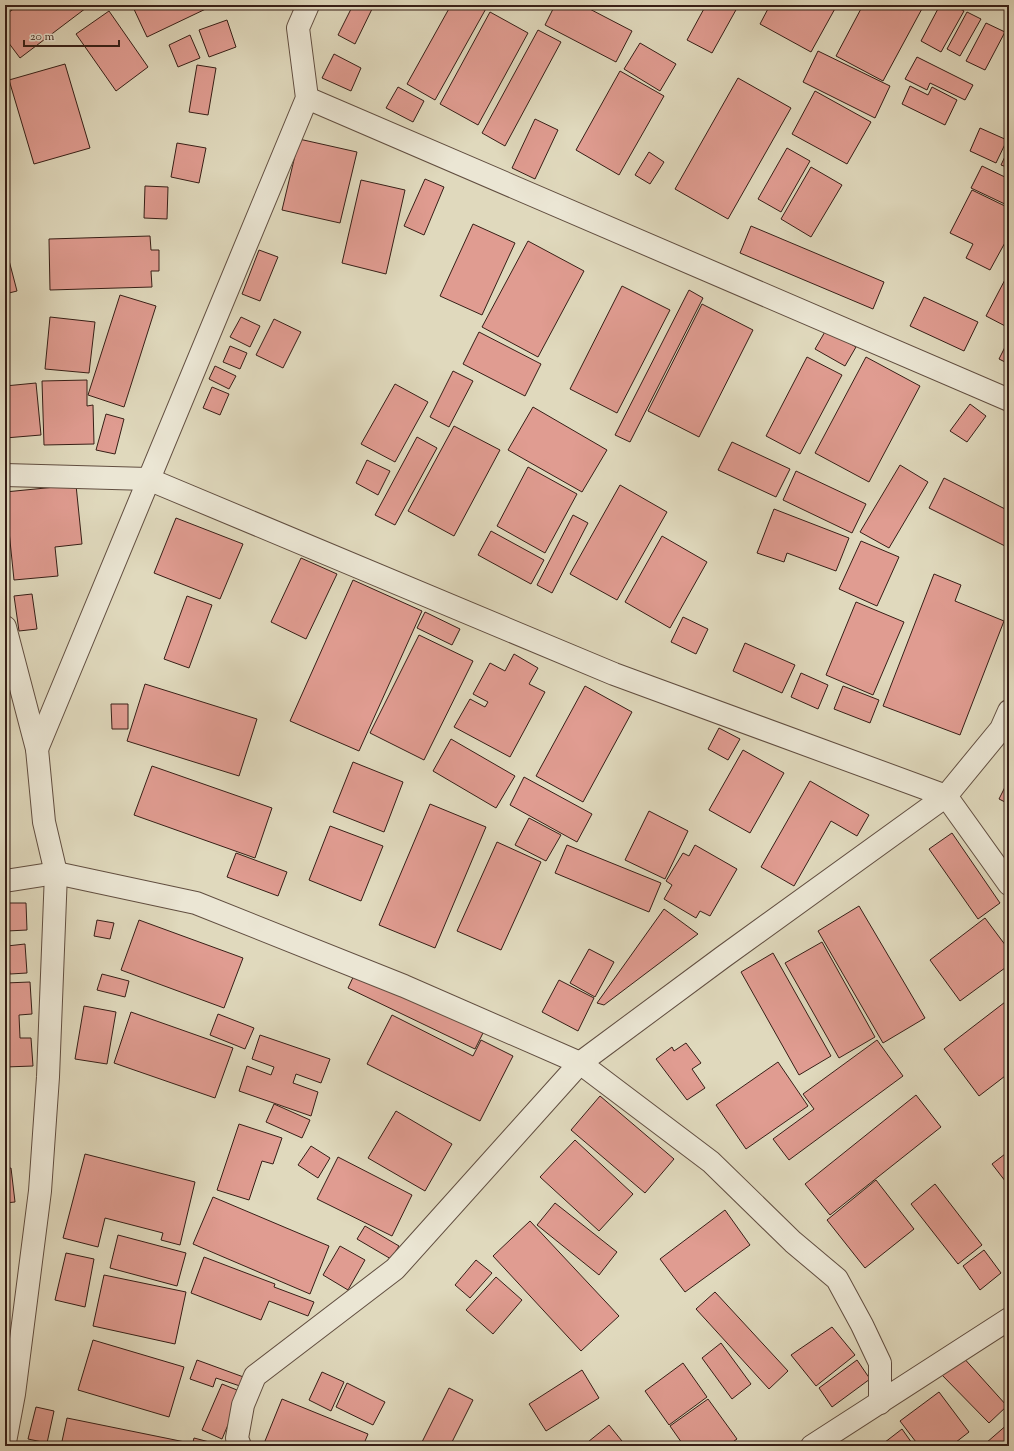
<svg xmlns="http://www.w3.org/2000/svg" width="1014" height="1451" font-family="'Sorts Mill Goudy',serif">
  <rect width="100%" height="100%" fill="#e0d9bd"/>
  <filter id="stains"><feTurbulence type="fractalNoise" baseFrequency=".005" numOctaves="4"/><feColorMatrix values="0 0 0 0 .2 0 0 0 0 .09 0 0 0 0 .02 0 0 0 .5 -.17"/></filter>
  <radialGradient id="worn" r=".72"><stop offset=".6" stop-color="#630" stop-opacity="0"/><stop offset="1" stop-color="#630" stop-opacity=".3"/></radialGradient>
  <g fill="#e09c91" stroke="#371f17">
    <path d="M19,5H90L20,58L5,38V15Z"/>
    <path d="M132,5H211L212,6L147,37Z"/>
    <path d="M353,5H369L373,7L355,44L338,35Z"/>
    <path d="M451,5H488L435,100L407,84Z"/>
    <path d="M555,5H582L632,31L616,62L545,25Z"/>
    <path d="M706,5H731L737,8L712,53L687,40Z"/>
    <path d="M770,5H837L811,52L760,24Z"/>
    <path d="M863,5H924L883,81L836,56Z"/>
    <path d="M940,5H953L964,11L941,52L921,41Z"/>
    <path d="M109,11L148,67L116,91L76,34Z"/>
    <path d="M490,12L528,33L478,125L440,104Z"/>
    <path d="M967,12L981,19L960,56L947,49Z"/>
    <path d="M227,20L236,47L209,57L199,30Z"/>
    <path d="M986,23L1005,32L985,70L966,61Z"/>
    <path d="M538,30L561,42L505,146L482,133Z"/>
    <path d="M190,35L200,58L178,67L169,45Z"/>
    <path d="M640,43L676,64L660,91L624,69Z"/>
    <path d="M818,51L890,86L875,118L803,82Z"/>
    <path d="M334,54L361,68L351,91L322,78Z"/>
    <path d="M917,57L973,85L965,100L930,83L927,90L905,79Z"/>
    <path d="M65,64L90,148L34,164L9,80Z"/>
    <path d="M197,65L216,68L208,115L189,112Z"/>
    <path d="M620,71L664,96L619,175L576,150Z"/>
    <path d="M738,78L791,108L728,219L675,189Z"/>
    <path d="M910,86L928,95L932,87L957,100L945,125L902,104Z"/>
    <path d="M398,87L424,101L413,122L386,108Z"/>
    <path d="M815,91L871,122L847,164L792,134Z"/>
    <path d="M535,119L558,130L535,179L512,168Z"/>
    <path d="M980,128L1007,140L996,163L970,151Z"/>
    <path d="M299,139L357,152L340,223L282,210Z"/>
    <path d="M177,143L206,148L199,183L171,177Z"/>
    <path d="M787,148L810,161L781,212L758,199Z"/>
    <path d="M1009,148V168L1001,165Z"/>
    <path d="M649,152L664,162L650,184L635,175Z"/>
    <path d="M982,166L1009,179V206L971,188Z"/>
    <path d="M811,167L842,185L811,237L781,219Z"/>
    <path d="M425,179L444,187L424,235L404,226Z"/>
    <path d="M361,180L405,190L386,274L342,263Z"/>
    <path d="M145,186L168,187L167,219L144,218Z"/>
    <path d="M972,190L1009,208V240L1007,239L990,270L966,258L973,244L950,233Z"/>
    <path d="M473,224L515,243L482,315L440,296Z"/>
    <path d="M751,226L884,282L873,309L740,253Z"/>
    <path d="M150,236L151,250H159V271H151L152,287L50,290L49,239Z"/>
    <path d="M528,241L584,271L538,357L482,327Z"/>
    <path d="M5,245L17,291L5,294Z"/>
    <path d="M259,250L278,257L260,301L242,294Z"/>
    <path d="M1009,272V328L986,316Z"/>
    <path d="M622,286L670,310L617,413L570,389Z"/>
    <path d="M689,290L703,298L630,442L615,435Z"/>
    <path d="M120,295L156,306L124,407L88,395Z"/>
    <path d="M924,297L978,322L964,351L910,326Z"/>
    <path d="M702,304L753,330L699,437L648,411Z"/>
    <path d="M50,317L95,322L89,373L45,369Z"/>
    <path d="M241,317L260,326L250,347L230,337Z"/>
    <path d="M274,319L301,332L283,368L256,355Z"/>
    <path d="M826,330L856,347L845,366L815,349Z"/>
    <path d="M479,332L541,364L525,396L463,364Z"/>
    <path d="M1007,343L1009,344V364L999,359Z"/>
    <path d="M230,346L247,353L240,369L223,362Z"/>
    <path d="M807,357L842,375L800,454L766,436Z"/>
    <path d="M866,357L920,386L869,482L815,453Z"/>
    <path d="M215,366L236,376L229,389L209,379Z"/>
    <path d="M453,371L473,381L449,427L430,417Z"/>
    <path d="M87,380V406L93,405L94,444L44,445L42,381Z"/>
    <path d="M36,383L41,435L5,438V386Z"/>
    <path d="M395,384L428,402L395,462L361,444Z"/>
    <path d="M212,387L229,394L220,415L203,408Z"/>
    <path d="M970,404L986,416L967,442L950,431Z"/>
    <path d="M533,407L607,450L582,492L508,450Z"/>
    <path d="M106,414L124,419L115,454L96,450Z"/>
    <path d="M454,426L500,450L454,536L408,511Z"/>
    <path d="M417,437L437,448L395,525L375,515Z"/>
    <path d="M732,442L790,469L776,497L718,470Z"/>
    <path d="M367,460L390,471L378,495L356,483Z"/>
    <path d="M900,465L928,482L889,548L860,532Z"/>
    <path d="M528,467L577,494L545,553L497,526Z"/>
    <path d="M796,471L866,504L852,533L783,500Z"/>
    <path d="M944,478L1009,511V548L929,508Z"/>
    <path d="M76,485L82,544L55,547L58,576L14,580L5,492Z"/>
    <path d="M620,485L667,512L617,600L570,574Z"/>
    <path d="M774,509L849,538L836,571L787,553L784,562L757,553Z"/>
    <path d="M573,515L588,523L552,593L537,585Z"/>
    <path d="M176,518L243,544L220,599L154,573Z"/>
    <path d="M491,531L544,560L531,584L478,555Z"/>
    <path d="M662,536L707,562L670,628L625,602Z"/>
    <path d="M861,541L899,557L877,606L839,589Z"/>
    <path d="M301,558L337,574L306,639L271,622Z"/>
    <path d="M934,574L961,585L955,601L1004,621L960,735L883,706Z"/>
    <path d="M353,580L422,611L359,751L290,721Z"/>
    <path d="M32,594L37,629L19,631L14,596Z"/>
    <path d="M187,596L212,605L189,668L164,659Z"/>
    <path d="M856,602L904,622L873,695L826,675Z"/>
    <path d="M425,612L460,629L452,645L417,628Z"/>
    <path d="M683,617L708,629L696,654L671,642Z"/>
    <path d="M419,635L473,661L424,760L370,733Z"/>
    <path d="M745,643L795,665L782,693L733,671Z"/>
    <path d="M514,654L538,668L529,684L545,692L510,757L454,727L470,699L485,707L488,702L473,694L490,663L505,671Z"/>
    <path d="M801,673L828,685L818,709L791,697Z"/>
    <path d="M145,684L257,719L239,776L127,741Z"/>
    <path d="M585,686L632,712L583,802L536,776Z"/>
    <path d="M843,686L879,700L870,723L834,709Z"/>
    <path d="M111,704H128V729H112Z"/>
    <path d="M719,728L740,739L728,760L708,749Z"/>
    <path d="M451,739L515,776L496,808L433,771Z"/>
    <path d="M743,750L784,773L750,833L709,810Z"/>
    <path d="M353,762L403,782L384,832L333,812Z"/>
    <path d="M152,766L272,808L255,858L134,815Z"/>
    <path d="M524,777L592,814L577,842L510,805Z"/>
    <path d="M810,781L869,815L857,836L831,821L794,886L761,867Z"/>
    <path d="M1007,783L1009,784V804L999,799Z"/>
    <path d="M430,804L486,827L435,948L379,925Z"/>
    <path d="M649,811L688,831L665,879L625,860Z"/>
    <path d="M529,818L561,835L546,861L515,845Z"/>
    <path d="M330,826L383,846L361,901L309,880Z"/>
    <path d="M952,833L1000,903L978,919L929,849Z"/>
    <path d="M497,842L541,862L501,950L457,931Z"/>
    <path d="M567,845L661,883L649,912L555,873Z"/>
    <path d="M695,845L737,869L710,916L700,911L696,918L664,899L672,885L666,881L683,853L689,856Z"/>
    <path d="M236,853L287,872L278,896L227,877Z"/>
    <path d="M6,903H26L27,930L7,931Z"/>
    <path d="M859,906L925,1018L883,1043L818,931Z"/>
    <path d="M664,909L698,934L604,1005L597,1003Z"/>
    <path d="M985,918L1009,950V965L960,1001L930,960Z"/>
    <path d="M97,920L114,923L110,939L94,936Z"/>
    <path d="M139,920L243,958L224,1008L121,970Z"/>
    <path d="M822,942L875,1037L839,1058L785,963Z"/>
    <path d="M25,944L27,973L10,974L7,946Z"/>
    <path d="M589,949L614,962L595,997L570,983Z"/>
    <path d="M773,953L831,1056L799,1075L741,972Z"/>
    <path d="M356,971L483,1033L475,1049L348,988Z"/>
    <path d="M102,974L129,981L125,997L97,990Z"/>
    <path d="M559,980L594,998L578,1031L542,1012Z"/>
    <path d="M30,982L32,1014L19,1015L20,1038H31L33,1066L5,1067V983Z"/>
    <path d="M1009,999V1073L979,1096L944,1049Z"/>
    <path d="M84,1006L116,1012L107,1064L75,1059Z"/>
    <path d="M131,1012L233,1048L215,1098L114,1063Z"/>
    <path d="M218,1014L254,1028L245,1049L210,1035Z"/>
    <path d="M392,1015L473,1056L481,1040L513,1056L480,1121L367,1064Z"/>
    <path d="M260,1035L330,1059L321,1083L296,1074L293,1083L318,1092L311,1116L239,1091L247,1066L271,1075L274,1067L252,1059Z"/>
    <path d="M877,1040L903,1076L789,1160L773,1139L814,1109L803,1094Z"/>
    <path d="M686,1043L701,1063L692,1069L705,1088L687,1100L656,1059L672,1047L674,1051Z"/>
    <path d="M778,1062L808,1106L746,1149L716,1105Z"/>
    <path d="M916,1095L941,1127L830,1215L805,1184Z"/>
    <path d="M600,1096L674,1159L645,1193L571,1130Z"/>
    <path d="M274,1104L310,1120L302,1138L266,1122Z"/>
    <path d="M396,1111L452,1144L425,1191L368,1158Z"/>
    <path d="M239,1124L282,1138L273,1164L262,1161L249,1200L217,1190Z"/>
    <path d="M5,1139H8L9,1157H5Z"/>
    <path d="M575,1140L633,1194L599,1231L540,1177Z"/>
    <path d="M311,1146L330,1158L318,1178L298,1165Z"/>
    <path d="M1009,1151V1186L992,1164Z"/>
    <path d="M85,1154L195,1182L180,1245L161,1240L163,1233L105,1218L98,1247L63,1238Z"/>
    <path d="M338,1157L412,1195L392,1236L317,1199Z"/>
    <path d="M11,1168L15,1202L5,1203V1169Z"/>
    <path d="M876,1180L914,1229L865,1268L827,1220Z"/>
    <path d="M935,1184L982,1245L958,1264L911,1204Z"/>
    <path d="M213,1197L329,1246L310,1294L193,1244Z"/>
    <path d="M555,1203L617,1252L599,1275L537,1225Z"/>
    <path d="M725,1210L750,1245L685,1292L660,1259Z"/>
    <path d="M530,1221L619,1316L581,1351L493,1256Z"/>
    <path d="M365,1226L399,1246L391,1259L357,1239Z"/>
    <path d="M118,1235L186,1253L177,1286L110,1268Z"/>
    <path d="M340,1246L365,1260L348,1290L323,1275Z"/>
    <path d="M984,1250L1001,1273L980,1290L963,1266Z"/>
    <path d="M66,1253L94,1259L85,1307L55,1300Z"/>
    <path d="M204,1257L275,1284L274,1287L314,1302L308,1316L269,1301L261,1320L191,1293Z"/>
    <path d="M476,1260L492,1273L470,1298L455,1285Z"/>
    <path d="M104,1275L186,1292L175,1344L93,1326Z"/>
    <path d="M496,1277L522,1300L493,1334L466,1310Z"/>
    <path d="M715,1292L788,1371L769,1389L696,1309Z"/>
    <path d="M832,1327L855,1355L816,1386L791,1355Z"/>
    <path d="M93,1340L184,1367L169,1417L78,1390Z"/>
    <path d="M721,1343L751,1384L732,1399L702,1358Z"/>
    <path d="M961,1355L1007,1406L989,1423L940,1373Z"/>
    <path d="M197,1360L249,1379L246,1388L216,1378L213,1387L190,1379Z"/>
    <path d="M857,1360L870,1379L832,1407L819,1388Z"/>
    <path d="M683,1363L707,1397L669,1425L645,1391Z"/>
    <path d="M582,1370L599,1398L546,1431L529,1404Z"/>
    <path d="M322,1372L344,1382L331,1411L309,1400Z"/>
    <path d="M347,1383L385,1402L373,1425L336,1407Z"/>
    <path d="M222,1384L242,1392L222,1439L202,1430Z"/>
    <path d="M449,1388L473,1400L450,1446H430L422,1442Z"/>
    <path d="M939,1392L969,1432L951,1446H919L900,1421Z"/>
    <path d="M282,1399L368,1434L363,1446H263Z"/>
    <path d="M708,1399L737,1439L727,1446H684L670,1426Z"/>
    <path d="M36,1407L54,1411L47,1443L28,1439Z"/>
    <path d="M67,1418L185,1442L184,1446H61Z"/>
    <path d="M1009,1423V1446H988L986,1443Z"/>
    <path d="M609,1425L626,1446H583Z"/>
    <path d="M902,1429L914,1446H880Z"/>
    <path d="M194,1438L217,1444L216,1446H192Z"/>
  </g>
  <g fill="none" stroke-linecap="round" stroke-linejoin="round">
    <defs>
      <g id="street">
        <path d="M307,98L1009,400"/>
        <path d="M5,475L148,479L614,674L946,796L1009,884"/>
        <path d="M5,627L37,749L44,822L56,873L48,1077L40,1191L14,1394L5,1442"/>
        <path d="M37,749L307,98L298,28L308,5"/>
        <path d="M5,881L56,873L196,903L404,986L580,1063L711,1162L793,1242L837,1279L862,1325L880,1363V1403"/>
        <path d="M240,1446L237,1438L243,1405L255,1376L395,1269L580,1063L723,957L946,796L1001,729L1009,711"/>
        <path d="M812,1446L1009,1319"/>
      </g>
    </defs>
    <use href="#street" stroke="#614e40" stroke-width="24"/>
    <use href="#street" stroke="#ebe6d4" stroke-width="22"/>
  </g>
  <rect width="1014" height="1451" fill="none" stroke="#e0d9bd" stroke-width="20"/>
  <rect x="6" y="6" width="1002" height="1439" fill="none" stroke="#371f17" stroke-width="2"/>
  <rect x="10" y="10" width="994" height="1431" fill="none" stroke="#371f17"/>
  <path d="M24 40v6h95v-6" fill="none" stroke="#371f17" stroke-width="2"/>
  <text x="30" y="40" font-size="12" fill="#371f17" stroke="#ebe6d4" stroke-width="3" paint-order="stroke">20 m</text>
  <rect width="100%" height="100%" filter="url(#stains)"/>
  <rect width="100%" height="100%" fill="url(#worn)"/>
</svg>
